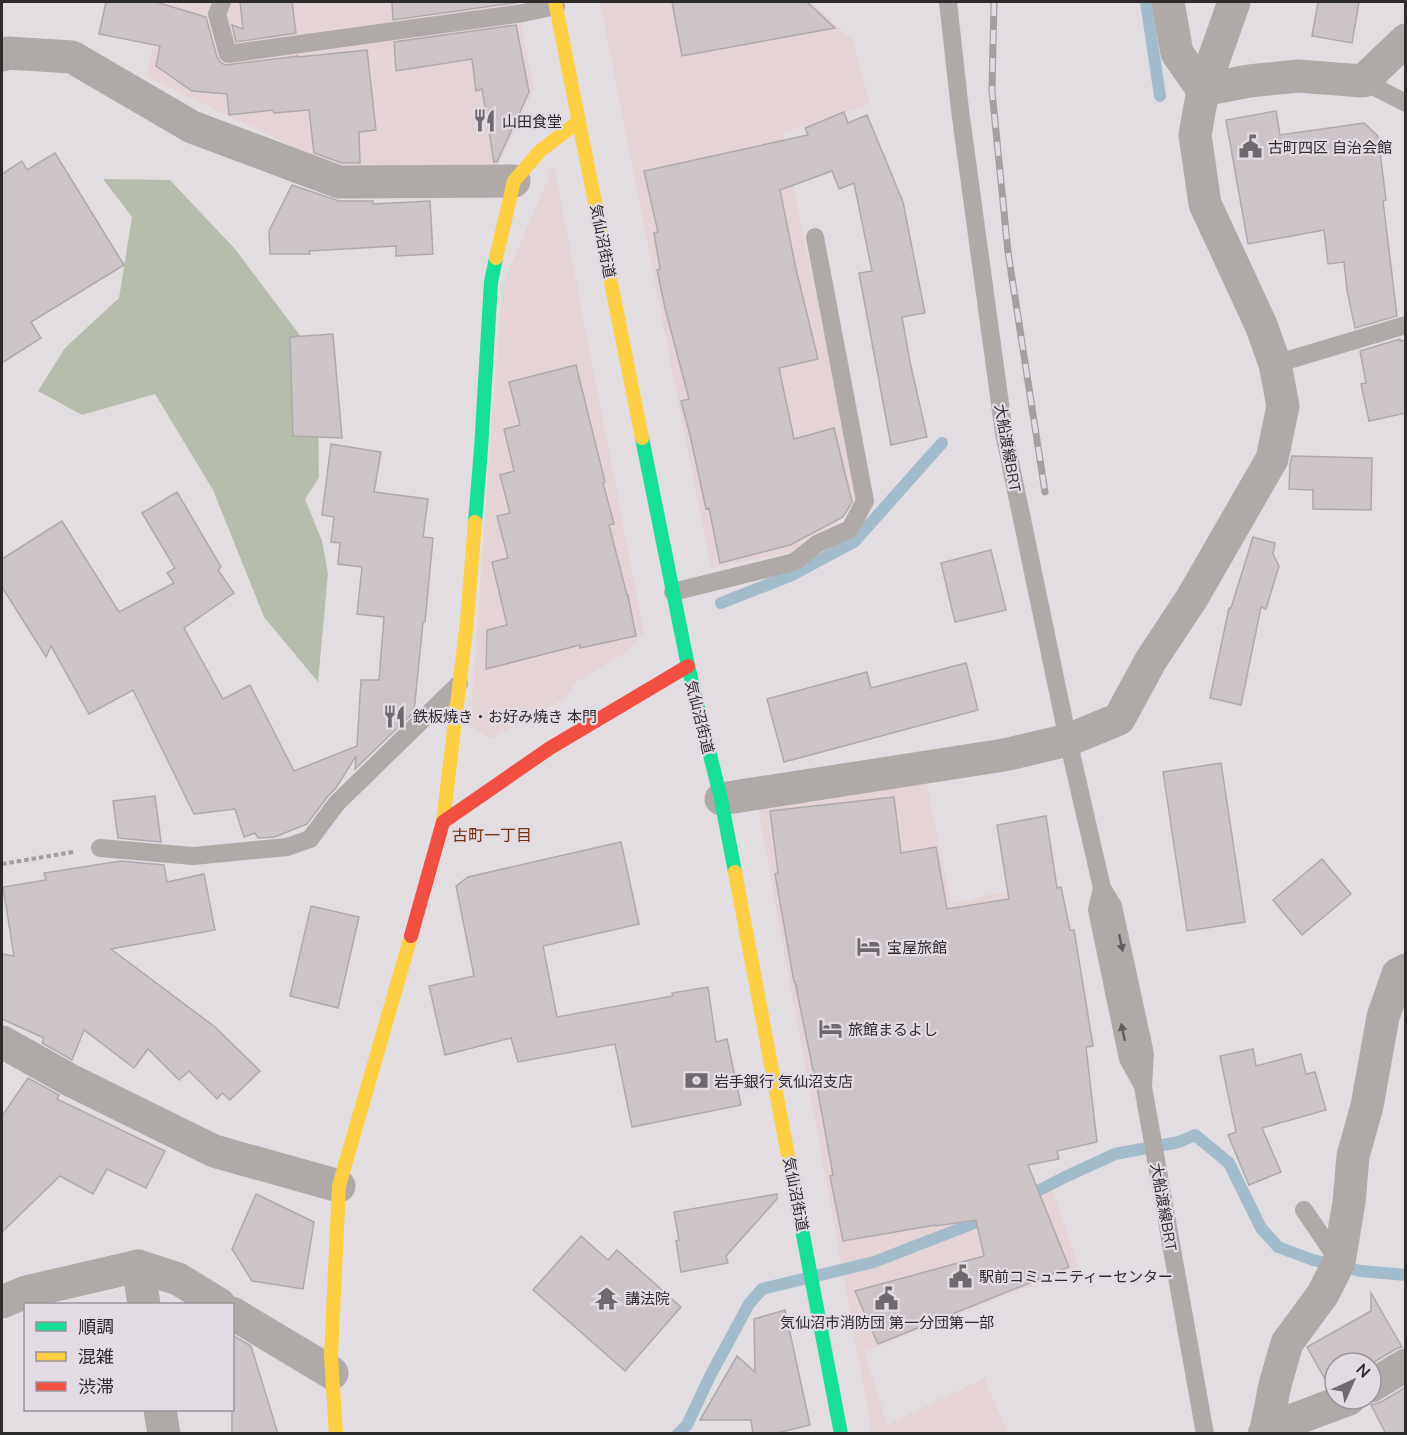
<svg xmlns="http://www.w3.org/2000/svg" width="1407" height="1435" font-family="Mulish,'Noto Sans JP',sans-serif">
  <rect width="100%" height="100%" fill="#e1dde1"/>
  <g fill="#e5d4d6">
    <path d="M162,2H517L534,89L495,173L340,169L146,77Z"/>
    <path d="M600,2H812L853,41L870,104L783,133L857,501L835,525L792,552L711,568Z"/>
    <path d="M554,166L644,633L626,653L576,682L566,698L490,739L470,725L502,285Z"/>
    <path d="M926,782L951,903L1011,890L980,1211L1049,1182L1079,1266L865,1352L887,1425L984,1378L1008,1433H872L758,808Z"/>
  </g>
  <path fill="#b7bdac" d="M103,179L170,180L235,249L317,358L319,478L305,499L322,541L328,573L318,682L264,617L213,490L155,394L82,415L38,391L65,348L119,298L132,217Z"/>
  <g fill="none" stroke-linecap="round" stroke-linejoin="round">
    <g stroke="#a3bccc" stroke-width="12">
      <path d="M1146,2L1160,96"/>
      <path d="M721,603L790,576L854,542L942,443"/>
      <path d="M1026,1197L1065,1177L1115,1154L1179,1142L1195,1135L1229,1163L1261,1228L1278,1247L1313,1260L1361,1271L1406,1275"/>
      <path d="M678,1434L687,1425L710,1376L749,1304L762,1289L874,1262L977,1222L989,1216"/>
    </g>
  </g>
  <g fill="#cdc4c8" stroke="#ada9ac" stroke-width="1.5">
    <path d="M106,2H156L206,17L217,57L220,62L225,65L298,56L299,57L367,50L376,130L359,132L360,163H342L314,153L309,110L274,113L273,110L229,115L227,94L192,91L156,66L160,46L99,34Z"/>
    <path d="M240,2H292L296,33L236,42L232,25L243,29Z"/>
    <path d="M392,2H513L514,3L393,20Z"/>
    <path d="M672,2H807L835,28L682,56Z"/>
    <path d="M1318,2H1359L1352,43L1312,36Z"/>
    <path d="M516,25L529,92L497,162H494L482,89L476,91L472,59L396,71L394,42Z"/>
    <path d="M1276,111L1280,135L1364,123L1378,136L1386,200L1383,201L1397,316L1355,328L1347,290L1344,262L1328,264L1324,230L1248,244L1226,120Z"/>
    <path d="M844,112L848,123L867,115L903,202L925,313L902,317L910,362L927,437L891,445L859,273L872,271L854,183L839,189L832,171L780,190L796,269L818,359L779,368L794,439L834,428L852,502L843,517L790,545L720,563L709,508L706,509L690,435L681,401L689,399L665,308L657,270L660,269L654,233L658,232L644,171L808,135L805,128Z"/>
    <path d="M55,153L124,265L31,322L41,338L2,363V174L22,161L27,170Z"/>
    <path d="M292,185L339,201H373V204L430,201L433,254L396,256V246L309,251L310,254H270L269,231Z"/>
    <path d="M333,334L342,438L293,436L290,337Z"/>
    <path d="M1400,339V341L1406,340V413L1369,421L1361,384L1366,383L1360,351Z"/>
    <path d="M576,365L605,482L603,483L614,524L609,525L627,595H628L636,636L580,648V645L486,669L487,630L507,625L492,562L508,558L497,516L510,513L500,475L514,471L504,429L520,425L509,382Z"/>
    <path d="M331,444L381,452L374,492L428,499L423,537L433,538L425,622H423L414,712L355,769L356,756L336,788L328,796L307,824L275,837L258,838L255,833L244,837L235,809L194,814L133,690L89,714L51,646L46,657L2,587V559L62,521L119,612L174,583L167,573L175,568L142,513L177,492L221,567L218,570L234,593L184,628L223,699L250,685L294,771L357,746L361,680H379L384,617L357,614L362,567L338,564L340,543L331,542L334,517L322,515Z"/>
    <path d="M1292,456L1372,458L1371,510L1313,509V490L1289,489L1290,464Z"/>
    <path d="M1253,537L1275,543L1273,554L1279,566L1266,609L1261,607L1241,705L1210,698L1229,608H1231Z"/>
    <path d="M991,550L1006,610L955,622L941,563Z"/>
    <path d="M966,663L978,710L784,762L767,699L867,672L871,688Z"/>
    <path d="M1221,763L1245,922L1187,931L1163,772Z"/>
    <path d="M155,796L161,842L118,838L113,801Z"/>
    <path d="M894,797L901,853L936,847L947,909L1009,899L997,825L1046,816L1057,888L1061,887L1070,930H1074L1093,1046L1086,1047L1097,1142L1057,1151L1059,1159L1028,1165L1069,1267L878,1344L855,1291L984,1256L976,1220L936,1226V1225L843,1241L830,1176L833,1175L814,1070H813L795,982H794L775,874L778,873L770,811Z"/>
    <path d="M621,842L639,924L543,946L557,1017L673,996L672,993L708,987L716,1042L727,1039L741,1105L632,1127L615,1044L518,1062L511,1038L445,1055L429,986L474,976L456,886L468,877Z"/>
    <path d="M1322,859L1351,894L1302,935L1273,900Z"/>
    <path d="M121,861L164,865L167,882L204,874L215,930L111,949L215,1027L260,1071L230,1100L222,1093L217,1099L189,1071L179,1080L148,1049L134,1068L84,1030L72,1060L42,1043L44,1038L2,1019V954L14,956L3,887L46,880L44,873Z"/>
    <path d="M311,906L359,917L338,1008L290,996Z"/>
    <path d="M1253,1049L1256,1066L1301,1054L1306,1074L1315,1072L1326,1110L1262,1128L1281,1172L1249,1185L1228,1135L1236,1132L1220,1056Z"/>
    <path d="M28,1078L59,1095L57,1099L165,1151L146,1188L107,1169L93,1194L60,1176L2,1232V1116Z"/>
    <path d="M256,1194L314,1222L303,1289L252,1281L232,1249Z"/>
    <path d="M777,1194V1199L726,1256L728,1263L681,1272L676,1241L679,1240L674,1212Z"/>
    <path d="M581,1236L608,1260L617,1250L681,1307L625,1371L533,1290Z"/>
    <path d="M1371,1293L1402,1347L1396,1349L1371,1364V1363H1335V1384L1329,1386L1307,1347L1371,1311Z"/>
    <path d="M785,1310L810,1425L773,1434H753L751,1420H700L737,1356L755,1372L754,1319Z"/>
    <path d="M232,1335L251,1346L278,1434H232Z"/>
    <path d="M1406,1387V1434H1386L1371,1405L1381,1402Z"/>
  </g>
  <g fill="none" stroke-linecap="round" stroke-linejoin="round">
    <path stroke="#a39f9f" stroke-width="4" stroke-dasharray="4.5 3" stroke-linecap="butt" d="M2,864L73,852"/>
    <g stroke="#afaaa8" stroke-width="18">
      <path d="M222,2L217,14L228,54L523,13L556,6"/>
      <path d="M948,2L960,110L1004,433L1068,740L1102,888L1113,906L1145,1054L1143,1087L1205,1434"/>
      <path d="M1363,81L1406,103"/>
      <path d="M1275,364L1406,325"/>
      <path d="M673,592L794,562L817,544L850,529L865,501L815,237"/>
      <path d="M100,848L193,856L287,847L310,839L337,803L459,684"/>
      <path d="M1102,888L1097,910L1128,1059L1143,1086"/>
      <path d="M1304,1210L1338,1260"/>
    </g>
    <g stroke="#afaaa8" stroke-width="33">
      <path d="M1168,2L1177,53L1203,90L1249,81L1298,76L1363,81L1406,40"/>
      <path d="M2,55L8,53L72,57L192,127L339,182L514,181"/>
      <path d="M721,799L1004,755L1068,740L1119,719L1151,660L1192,598L1272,459L1283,406L1275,364L1261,325L1205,204L1195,135L1203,90L1234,2"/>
      <path d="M2,1042L70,1080L214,1151L339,1186"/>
      <path d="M138,1266L144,1304"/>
      <path d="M2,1302L26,1292L138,1266L178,1279L219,1304"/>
      <path d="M232,1313L332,1373"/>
      <path d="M1371,1386L1406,1365"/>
      <path d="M160,1410L164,1434"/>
      <path d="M1266,1430L1349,1399"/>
      <path d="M1264,1434L1266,1430L1275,1385L1287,1343L1323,1294L1339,1262L1349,1202L1353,1156L1367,1106L1383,1017L1398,974L1406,970"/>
    </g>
    <g stroke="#16e098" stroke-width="14">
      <path d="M642,438L688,666L721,799L735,872"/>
      <path d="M475,522L481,449L491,282L496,258"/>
      <path d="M791,1172L841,1434"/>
    </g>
    <g stroke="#ffcf43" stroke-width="14">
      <path d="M555,2L642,438"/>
      <path d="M496,258L514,181L540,151L579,121"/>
      <path d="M443,822L467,621L475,522"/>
      <path d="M735,872L791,1172"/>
      <path d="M336,1434L331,1356L339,1186L411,936"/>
    </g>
    <path stroke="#f24e42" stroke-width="14" d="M411,936L443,822L550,748L688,666"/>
    <defs>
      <path id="rail" d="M994,2L992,91L1008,252L1045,492"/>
    </defs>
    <use href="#rail" stroke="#a3a0a0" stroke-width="7"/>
    <use href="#rail" stroke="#e3dbe3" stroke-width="4.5" stroke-dasharray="14" stroke-linecap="butt"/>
  </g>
  <defs><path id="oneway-solid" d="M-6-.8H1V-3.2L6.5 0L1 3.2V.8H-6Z" transform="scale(1.5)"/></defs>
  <g fill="#625e5e">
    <use href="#oneway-solid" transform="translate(1121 943) rotate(78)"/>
    <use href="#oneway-solid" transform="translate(1123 1032) rotate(-102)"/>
  </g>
  <defs>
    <symbol id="restaurant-bare" viewBox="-9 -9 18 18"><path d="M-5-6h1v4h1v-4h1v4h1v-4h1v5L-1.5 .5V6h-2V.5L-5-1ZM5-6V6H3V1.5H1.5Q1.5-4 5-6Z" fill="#6d696c" stroke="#e3dbe3" stroke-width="2.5" paint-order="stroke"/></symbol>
    <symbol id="civic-bare" viewBox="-9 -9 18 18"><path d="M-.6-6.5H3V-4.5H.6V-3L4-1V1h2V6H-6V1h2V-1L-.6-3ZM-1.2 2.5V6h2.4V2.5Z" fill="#6d696c" stroke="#e3dbe3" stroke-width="2.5" paint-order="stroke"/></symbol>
    <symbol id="hotel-bare" viewBox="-9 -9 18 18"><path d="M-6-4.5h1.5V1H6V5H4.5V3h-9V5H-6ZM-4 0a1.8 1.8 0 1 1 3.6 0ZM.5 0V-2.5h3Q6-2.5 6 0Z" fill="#6d696c" stroke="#e3dbe3" stroke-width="2.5" paint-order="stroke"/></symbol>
    <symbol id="bank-bare" viewBox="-9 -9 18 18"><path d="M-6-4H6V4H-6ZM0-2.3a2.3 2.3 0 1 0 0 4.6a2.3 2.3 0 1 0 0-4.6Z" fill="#6d696c" stroke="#e3dbe3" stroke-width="2.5" paint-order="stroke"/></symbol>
    <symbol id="temple-bare" viewBox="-9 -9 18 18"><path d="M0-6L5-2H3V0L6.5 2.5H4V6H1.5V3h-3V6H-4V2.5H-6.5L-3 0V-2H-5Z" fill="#6d696c" stroke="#e3dbe3" stroke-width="2.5" paint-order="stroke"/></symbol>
  </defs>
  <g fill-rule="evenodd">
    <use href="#restaurant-bare" x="468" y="104" width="33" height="33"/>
    <use href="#civic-bare" x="1234" y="130" width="33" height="33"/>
    <use href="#restaurant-bare" x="378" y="700" width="33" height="33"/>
    <use href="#hotel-bare" x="852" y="930" width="33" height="33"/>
    <use href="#hotel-bare" x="814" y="1012" width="33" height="33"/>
    <use href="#bank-bare" x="680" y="1064" width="33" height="33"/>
    <use href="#civic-bare" x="944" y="1260" width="33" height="33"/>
    <use href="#temple-bare" x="590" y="1282" width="33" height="33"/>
    <use href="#civic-bare" x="870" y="1282" width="33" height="33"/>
  </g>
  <g text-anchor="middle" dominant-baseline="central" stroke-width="4.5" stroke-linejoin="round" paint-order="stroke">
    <g font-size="15" fill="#2e2b2d" stroke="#e3dbe3" text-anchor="start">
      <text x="502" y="121">山田食堂</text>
      <text x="1268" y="147">古町四区 自治会館</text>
      <text x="413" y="716">鉄板焼き・お好み焼き 本門</text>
      <text x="887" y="947">宝屋旅館</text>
      <text x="848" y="1029">旅館まるよし</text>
      <text x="714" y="1081">岩手銀行 気仙沼支店</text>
      <text x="979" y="1276">駅前コミュニティーセンター</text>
      <text x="625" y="1298">講法院</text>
      <text x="887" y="1322" text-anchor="middle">気仙沼市消防団 第一分団第一部</text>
    </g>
    <g font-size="15" fill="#2e2b2d" stroke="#e3dbe3">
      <text transform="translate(603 241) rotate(79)">気仙沼街道</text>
      <text transform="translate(1008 448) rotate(80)">大船渡線BRT</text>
      <text transform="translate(700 717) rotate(76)">気仙沼街道</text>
      <text transform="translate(796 1194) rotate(79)">気仙沼街道</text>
      <text transform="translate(1164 1207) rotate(80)">大船渡線BRT</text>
    </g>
    <g font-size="16" fill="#70300f" stroke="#e3dbe3">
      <text x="492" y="835">古町一丁目</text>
    </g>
  </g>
  <rect width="1407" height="1435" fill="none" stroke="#2e2b2d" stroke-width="6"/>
  <rect x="24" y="1303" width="210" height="108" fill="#e3dbe3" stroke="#9b959a" stroke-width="1.5"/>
  <rect x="36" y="1322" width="30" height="9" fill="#16e098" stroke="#9b959a" stroke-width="1.5"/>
  <text x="78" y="1333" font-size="18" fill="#2e2b2d">順調</text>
  <rect x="36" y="1352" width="30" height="9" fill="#ffcf43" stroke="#9b959a" stroke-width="1.5"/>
  <text x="78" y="1363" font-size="18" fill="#2e2b2d">混雑</text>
  <rect x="36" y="1382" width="30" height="9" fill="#f24e42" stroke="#9b959a" stroke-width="1.5"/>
  <text x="78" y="1393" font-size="18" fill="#2e2b2d">渋滞</text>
  <g transform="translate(1353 1381) rotate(45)"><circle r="28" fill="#e3dbe3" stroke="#9b959a" stroke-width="1.5"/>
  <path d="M0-4.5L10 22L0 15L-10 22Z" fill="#6d696c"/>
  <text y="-9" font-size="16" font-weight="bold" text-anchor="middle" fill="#2e2b2d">N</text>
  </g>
</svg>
